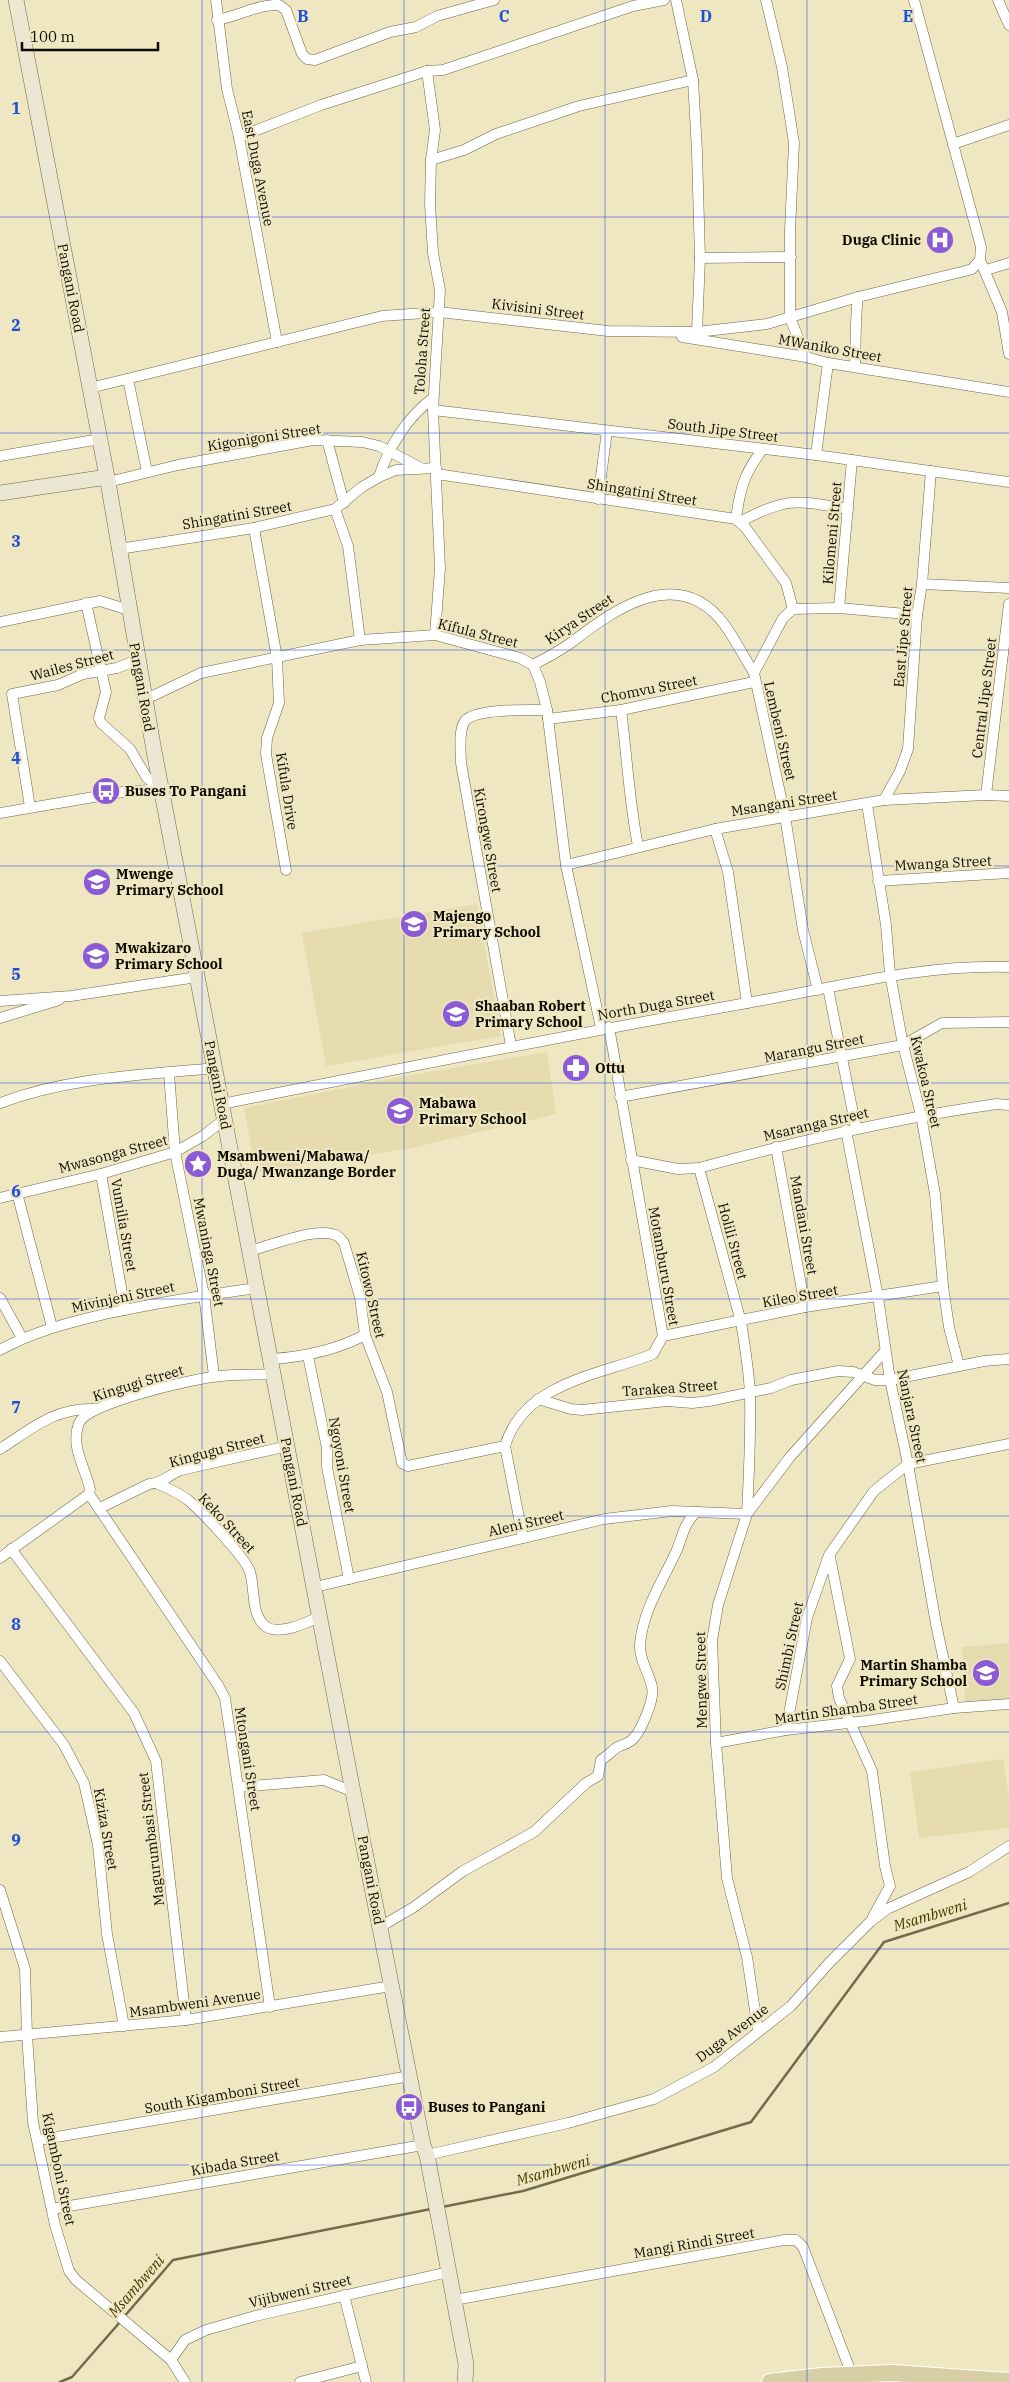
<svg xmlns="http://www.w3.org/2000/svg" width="1009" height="2382" font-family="'IBM Plex Serif',serif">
  <rect width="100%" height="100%" fill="#efe7c2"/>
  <g fill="#e5dbaf">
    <path d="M477,904L501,1036L326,1066L302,933Z"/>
    <path d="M547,1052L556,1114L411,1148L256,1172L244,1108L394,1078Z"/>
    <path d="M1009,1643V1699L965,1703L962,1647Z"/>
    <path d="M1003,1759L1009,1799V1828L919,1838L910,1772Z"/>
  </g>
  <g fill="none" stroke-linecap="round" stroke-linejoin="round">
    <g stroke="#736b4a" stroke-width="2.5">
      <path d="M442,2207L523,2191L751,2122L884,1942L1009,1903"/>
      <path d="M123,2318L173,2260L431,2209"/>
      <path d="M60,2382L72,2377L120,2322"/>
    </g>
    <defs>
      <g id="street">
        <path d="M216,0L227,89L239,137L277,342"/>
        <path d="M676,0L693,80L697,151L700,258L697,332"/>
        <path d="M766,0L782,67L794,143L790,230V318L806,357"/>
        <path d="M914,0L981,247L980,260L1002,312L1009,354"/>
        <path d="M998,0L1009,25"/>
        <path d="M217,20C239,16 258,4 279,5L286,10L302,54L307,59L315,60L390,32L416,27L437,16L494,0"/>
        <path d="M427,71L435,130L431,160L430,204L433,253L440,290L433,410L440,568L435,635"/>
        <path d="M239,137L321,105L427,71L443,70L633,6L664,0"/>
        <path d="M953,144L1009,125"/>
        <path d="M431,160L464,150L496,134L579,106L693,80"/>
        <path d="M700,258L791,257"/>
        <path d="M986,270L1009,263"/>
        <path d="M682,337L806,357L828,363L1009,392"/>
        <path d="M855,367C856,343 855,320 858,297"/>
        <path d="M128,379L147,472"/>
        <path d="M90,388L382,316L439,312L608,331L697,332L767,324L858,297L965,271L972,269L980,260"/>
        <path d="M433,410L816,455L1009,482"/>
        <path d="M327,440L344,503"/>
        <path d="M816,455L828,363"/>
        <path d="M0,456L100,439"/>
        <path d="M437,474L736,519L745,527L786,583L793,609"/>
        <path d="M379,477C388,448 408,416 433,398"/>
        <path d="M108,482L178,465L313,440L362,442L379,446L421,468"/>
        <path d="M598,499L607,431"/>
        <path d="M335,509L348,546L360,640"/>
        <path d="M736,519C740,489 744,473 763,449"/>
        <path d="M740,522C786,497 797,500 848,509"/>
        <path d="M254,528L277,658L279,703L267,738L266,754L286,870"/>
        <path d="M119,549L254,528L335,509L362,487L379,477L396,470L436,468"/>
        <path d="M922,584L1009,588"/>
        <path d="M86,603L106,692L99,718L101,723L130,749L147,778L161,789"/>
        <path d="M839,608L852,460"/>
        <path d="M0,622L100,601L129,610"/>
        <path d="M533,665C546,658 560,651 572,642C616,608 679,564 724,624C735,639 744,657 754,673"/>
        <path d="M144,700L201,673L360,640L435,635L520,658L533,665L540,682L547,710L566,865L601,1028"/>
        <path d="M621,710C627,755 629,801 638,846"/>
        <path d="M548,719L621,710L754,682"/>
        <path d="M986,795L1009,604"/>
        <path d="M884,800L900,771L908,749L917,615L922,584L931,471"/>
        <path d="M867,804L886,925L890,974L903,1045L921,1115L935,1194L943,1286L949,1327L959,1366"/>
        <path d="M30,807L12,694L58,685L83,674L117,668L137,660"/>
        <path d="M0,813L123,792L161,789"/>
        <path d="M715,829L728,872L747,1003"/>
        <path d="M566,865L715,829L884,800L986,795L1009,796"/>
        <path d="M878,881L1009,873"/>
        <path d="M828,988L856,1128"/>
        <path d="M818,990L803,930L785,816L754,673L783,618L793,609L839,608L917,615"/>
        <path d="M0,1001L71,996L197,977"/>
        <path d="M0,1018L59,1000"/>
        <path d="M511,1046L461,763C461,752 458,730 465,721C475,708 531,710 547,710"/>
        <path d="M169,1073L175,1152L204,1295L214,1376"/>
        <path d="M620,1097L903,1045L942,1023L1009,1022"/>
        <path d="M0,1103C69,1077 143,1075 216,1068"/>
        <path d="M222,1104C397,1069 572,1034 747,1003C834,988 920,964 1009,967"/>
        <path d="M846,1130L878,1297L890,1380L908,1464L936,1624L954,1708"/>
        <path d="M776,1147L805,1307"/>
        <path d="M631,1160L678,1169L699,1168C798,1141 895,1118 997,1104L1009,1105"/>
        <path d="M101,1174L125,1310"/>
        <path d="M17,1193L52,1327"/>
        <path d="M0,1198L101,1174L175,1152L203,1136L225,1119"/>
        <path d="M250,1251C271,1245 311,1229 332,1234C338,1235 340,1238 344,1243L360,1297L365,1335L387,1392L402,1463L408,1466L505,1446"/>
        <path d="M0,1298L22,1338"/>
        <path d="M663,1336L805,1307L943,1286"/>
        <path d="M0,1350C34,1331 68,1323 105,1314C155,1303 206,1295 257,1288"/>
        <path d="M308,1356L327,1448V1467L349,1579"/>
        <path d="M271,1359C304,1357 334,1351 365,1335"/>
        <path d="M538,1399L571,1409L582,1410L667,1401L692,1403L709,1401L771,1388L791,1380L838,1371L853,1372L875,1380H890L984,1361L1009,1359"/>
        <path d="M0,1449C31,1429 56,1407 94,1409"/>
        <path d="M158,1484C168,1488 179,1493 188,1500C201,1511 246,1558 250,1572C255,1588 251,1611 263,1624C275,1638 307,1623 320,1616"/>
        <path d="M89,1494L218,1685L225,1698L270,2007"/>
        <path d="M100,1508L149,1484C161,1484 169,1475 181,1470L288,1446"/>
        <path d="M523,1538L505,1446C524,1382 601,1375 653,1354L663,1336L609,1027"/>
        <path d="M11,1549L134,1713L156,1761L186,2020"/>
        <path d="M830,1557L850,1659L837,1686L839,1698L872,1771L885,1866L890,1886L873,1917"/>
        <path d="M0,1558L89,1494L90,1489C85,1467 70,1446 79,1423C87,1403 189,1380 213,1377C232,1374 254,1375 274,1374"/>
        <path d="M315,1587L604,1519L672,1511L747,1514C749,1474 751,1435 750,1395C749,1370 745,1346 741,1322L699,1168"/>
        <path d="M0,1661L64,1745L84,1783L98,1845L107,1934L124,2026"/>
        <path d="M786,1730L807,1618L829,1555L874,1491L908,1464L1009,1444"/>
        <path d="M716,1743L786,1730L866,1721L954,1708L1009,1704"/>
        <path d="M239,1787L324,1780L353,1792"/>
        <path d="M0,1890L25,1969L27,2035L33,2122L55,2225L69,2271L76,2280L171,2360L185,2382"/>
        <path d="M380,1927L414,1907L463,1871L534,1832L586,1783L598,1776L601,1760C606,1757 611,1752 616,1748C621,1745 628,1744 633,1739C641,1731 655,1699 652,1687C649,1672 639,1660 640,1644C643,1610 662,1582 676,1552C683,1536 683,1525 696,1512"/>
        <path d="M758,2031L747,1957L727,1878L716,1743L712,1641L718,1605L747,1514L790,1457L885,1351"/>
        <path d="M0,2037L186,2020L391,1986"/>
        <path d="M39,2140L410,2076"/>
        <path d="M427,2155L568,2123L654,2099L714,2067L791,2006L829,1963L870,1922L887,1909L969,1872L1009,1846"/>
        <path d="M52,2209L423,2145"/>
        <path d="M344,2295L366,2382"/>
        <path d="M454,2300L784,2240H796L803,2247L852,2375"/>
        <path d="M171,2360L185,2340L206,2330L255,2316L448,2272"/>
        <path d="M300,2382L362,2366"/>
      </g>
      <g id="secondary">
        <path d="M16,0L108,482L154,751L353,1792L423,2145L427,2155L466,2364L465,2382"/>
        <path d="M0,493L107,477"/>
      </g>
      <path id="primary" d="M770,2382L822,2376L892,2373L1009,2381"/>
    </defs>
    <use href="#street" stroke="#6d6645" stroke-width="11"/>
    <use href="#secondary" stroke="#6d6645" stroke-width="16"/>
    <use href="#primary" stroke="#fff" stroke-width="18"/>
    <use href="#street" stroke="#fff" stroke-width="10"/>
    <use href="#secondary" stroke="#ece7d2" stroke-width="15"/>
    <use href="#primary" stroke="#d8cea5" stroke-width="16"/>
  </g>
  <path fill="none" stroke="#1d4ed8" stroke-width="1" stroke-opacity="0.55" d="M202,0V2382M404,0V2382M605,0V2382M807,0V2382M0,217H1009M0,433H1009M0,650H1009M0,866H1009M0,1083H1009M0,1299H1009M0,1516H1009M0,1732H1009M0,1949H1009M0,2165H1009"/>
  <defs>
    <symbol id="hospital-disc" viewBox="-11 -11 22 22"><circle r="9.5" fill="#8a5bd4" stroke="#efe7c2"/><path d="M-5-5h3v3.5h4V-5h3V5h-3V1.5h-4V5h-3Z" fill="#fff"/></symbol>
    <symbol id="bus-disc" viewBox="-11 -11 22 22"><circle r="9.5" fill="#8a5bd4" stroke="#efe7c2"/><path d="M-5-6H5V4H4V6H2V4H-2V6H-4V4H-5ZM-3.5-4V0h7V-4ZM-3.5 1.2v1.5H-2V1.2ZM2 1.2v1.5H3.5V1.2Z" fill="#fff"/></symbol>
    <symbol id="school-disc" viewBox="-11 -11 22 22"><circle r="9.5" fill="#8a5bd4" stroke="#efe7c2"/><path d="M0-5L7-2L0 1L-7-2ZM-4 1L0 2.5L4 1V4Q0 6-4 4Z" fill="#fff"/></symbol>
    <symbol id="pharmacy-disc" viewBox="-11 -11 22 22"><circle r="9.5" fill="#8a5bd4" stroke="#efe7c2"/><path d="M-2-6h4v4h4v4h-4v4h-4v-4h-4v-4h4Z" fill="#fff"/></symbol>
    <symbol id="sight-disc" viewBox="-11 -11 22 22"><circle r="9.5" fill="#8a5bd4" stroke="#efe7c2"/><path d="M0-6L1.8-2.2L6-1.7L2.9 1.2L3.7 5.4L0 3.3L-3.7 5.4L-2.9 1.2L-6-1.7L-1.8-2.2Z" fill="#fff"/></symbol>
  </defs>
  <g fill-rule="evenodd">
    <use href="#hospital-disc" x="924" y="224" width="32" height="32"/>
    <use href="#bus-disc" x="90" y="775" width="32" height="32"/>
    <use href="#school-disc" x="81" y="866" width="32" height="32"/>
    <use href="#school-disc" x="398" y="908" width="32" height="32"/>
    <use href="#school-disc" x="80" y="940" width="32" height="32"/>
    <use href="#school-disc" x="440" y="998" width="32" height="32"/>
    <use href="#pharmacy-disc" x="560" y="1052" width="32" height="32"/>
    <use href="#school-disc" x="384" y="1095" width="32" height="32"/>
    <use href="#sight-disc" x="182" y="1148" width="32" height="32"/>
    <use href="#school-disc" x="970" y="1657" width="32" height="32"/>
    <use href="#bus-disc" x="393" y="2091" width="32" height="32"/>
  </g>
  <g text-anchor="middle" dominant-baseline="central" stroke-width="4.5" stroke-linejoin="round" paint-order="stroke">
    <g font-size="14" fill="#0e0b02" stroke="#efe7c2">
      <text transform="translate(258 168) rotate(79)">East Duga Avenue</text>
      <text transform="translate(71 288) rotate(79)">Pangani Road</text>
      <text transform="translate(538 309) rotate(7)">Kivisini Street</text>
      <text transform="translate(830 348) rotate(10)">MWaniko Street</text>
      <text transform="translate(422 351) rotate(-86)">Toloha Street</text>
      <text transform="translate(723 430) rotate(7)">South Jipe Street</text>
      <text transform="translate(264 437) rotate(-9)">Kigonigoni Street</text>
      <text transform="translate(642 492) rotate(9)">Shingatini Street</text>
      <text transform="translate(237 515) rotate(-10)">Shingatini Street</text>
      <text transform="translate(832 533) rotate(-85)">Kilomeni Street</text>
      <text transform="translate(579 619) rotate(-34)">Kirya Street</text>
      <text transform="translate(478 633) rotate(14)">Kifula Street</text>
      <text transform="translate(903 637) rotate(-85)">East Jipe Street</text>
      <text transform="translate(72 665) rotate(-15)">Wailes Street</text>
      <text transform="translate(142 687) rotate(80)">Pangani Road</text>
      <text transform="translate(649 689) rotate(-11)">Chomvu Street</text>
      <text transform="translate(984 698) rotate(-83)">Central Jipe Street</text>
      <text transform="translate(780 731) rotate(77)">Lembeni Street</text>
      <text transform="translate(287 791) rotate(81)">Kifula Drive</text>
      <text transform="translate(784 803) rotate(-9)">Msangani Street</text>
      <text transform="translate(488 840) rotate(80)">Kirongwe Street</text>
      <text transform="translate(943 863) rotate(-3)">Mwanga Street</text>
      <text transform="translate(656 1005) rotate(-10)">North Duga Street</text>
      <text transform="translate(814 1048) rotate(-11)">Marangu Street</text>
      <text transform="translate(926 1082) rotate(77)">Kwakoa Street</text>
      <text transform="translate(218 1085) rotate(79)">Pangani Road</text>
      <text transform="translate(816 1124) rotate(-13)">Msaranga Street</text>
      <text transform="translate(113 1154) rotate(-15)">Mwasonga Street</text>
      <text transform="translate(124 1225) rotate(80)">Vumilia Street</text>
      <text transform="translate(804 1225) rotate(80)">Mandani Street</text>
      <text transform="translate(733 1241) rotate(75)">Holili Street</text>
      <text transform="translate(209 1252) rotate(79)">Mwaninga Street</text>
      <text transform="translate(664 1266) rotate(80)">Motamburu Street</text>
      <text transform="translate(371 1295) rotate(77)">Kitowo Street</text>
      <text transform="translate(800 1296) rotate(-10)">Kileo Street</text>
      <text transform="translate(123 1297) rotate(-12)">Mivinjeni Street</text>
      <text transform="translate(138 1383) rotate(-17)">Kingugi Street</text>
      <text transform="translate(670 1388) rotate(-4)">Tarakea Street</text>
      <text transform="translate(912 1416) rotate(78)">Nanjara Street</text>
      <text transform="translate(217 1450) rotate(-15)">Kingugu Street</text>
      <text transform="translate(342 1465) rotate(80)">Ngoyoni Street</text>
      <text transform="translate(294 1482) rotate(79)">Pangani Road</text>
      <text transform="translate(227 1523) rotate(47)">Keko Street</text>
      <text transform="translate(526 1523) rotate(-13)">Aleni Street</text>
      <text transform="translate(789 1646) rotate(-78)">Shimbi Street</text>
      <text transform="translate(701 1680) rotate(-91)">Mengwe Street</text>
      <text transform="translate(846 1709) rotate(-8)">Martin Shamba Street</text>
      <text transform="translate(248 1759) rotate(81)">Mtongani Street</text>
      <text transform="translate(106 1829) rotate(80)">Kiziza Street</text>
      <text transform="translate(151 1839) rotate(-97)">Magurumbasi Street</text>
      <text transform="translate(371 1880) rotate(79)">Pangani Road</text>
      <text transform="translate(195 2003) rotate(-8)">Msambweni Avenue</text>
      <text transform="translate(732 2033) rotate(-37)">Duga Avenue</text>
      <text transform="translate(222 2095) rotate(-10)">South Kigamboni Street</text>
      <text transform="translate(235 2163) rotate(-10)">Kibada Street</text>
      <text transform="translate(59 2169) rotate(78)">Kigamboni Street</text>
      <text transform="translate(694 2243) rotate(-10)">Mangi Rindi Street</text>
      <text transform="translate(300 2291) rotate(-13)">Vijibweni Street</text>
    </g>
    <g font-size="14" font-weight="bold" fill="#0e0b02" stroke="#efe7c2" text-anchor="start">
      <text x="921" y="240" text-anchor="end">Duga Clinic</text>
      <text x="125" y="791">Buses To Pangani</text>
      <text x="116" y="874">Mwenge<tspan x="116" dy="16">Primary School</tspan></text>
      <text x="433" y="916">Majengo<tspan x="433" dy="16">Primary School</tspan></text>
      <text x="115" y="948">Mwakizaro<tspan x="115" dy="16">Primary School</tspan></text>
      <text x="475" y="1006">Shaaban Robert<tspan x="475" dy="16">Primary School</tspan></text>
      <text x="595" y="1068">Ottu</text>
      <text x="419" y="1103">Mabawa<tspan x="419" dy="16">Primary School</tspan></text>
      <text x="217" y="1156">Msambweni/Mabawa/<tspan x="217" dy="16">Duga/ Mwanzange Border</tspan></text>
      <text x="967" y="1665" text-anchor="end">Martin Shamba<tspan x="967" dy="16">Primary School</tspan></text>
      <text x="428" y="2107">Buses to Pangani</text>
    </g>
    <g font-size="15" font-style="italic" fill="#463a00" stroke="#efe7c2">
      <text transform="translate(930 1915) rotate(-17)">Msambweni</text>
      <text transform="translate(553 2170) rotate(-16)">Msambweni</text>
      <text transform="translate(136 2286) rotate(-49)">Msambweni</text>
    </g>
  </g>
  <g font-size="16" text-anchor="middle" font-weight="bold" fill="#1d4ed8" stroke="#efe7c2" stroke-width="4.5" stroke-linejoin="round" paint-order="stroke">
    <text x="303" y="22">B</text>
    <text x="504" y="22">C</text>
    <text x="706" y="22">D</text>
    <text x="908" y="22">E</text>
    <text x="16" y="114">1</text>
    <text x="16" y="331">2</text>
    <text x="16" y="547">3</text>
    <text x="16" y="764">4</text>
    <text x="16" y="980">5</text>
    <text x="16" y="1197">6</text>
    <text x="16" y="1413">7</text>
    <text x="16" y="1630">8</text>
    <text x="16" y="1846">9</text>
  </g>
  <path d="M22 42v8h136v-8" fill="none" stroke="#0e0b02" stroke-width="2.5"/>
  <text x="30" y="42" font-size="15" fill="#0e0b02" stroke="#efe7c2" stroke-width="4" paint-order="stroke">100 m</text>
</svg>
